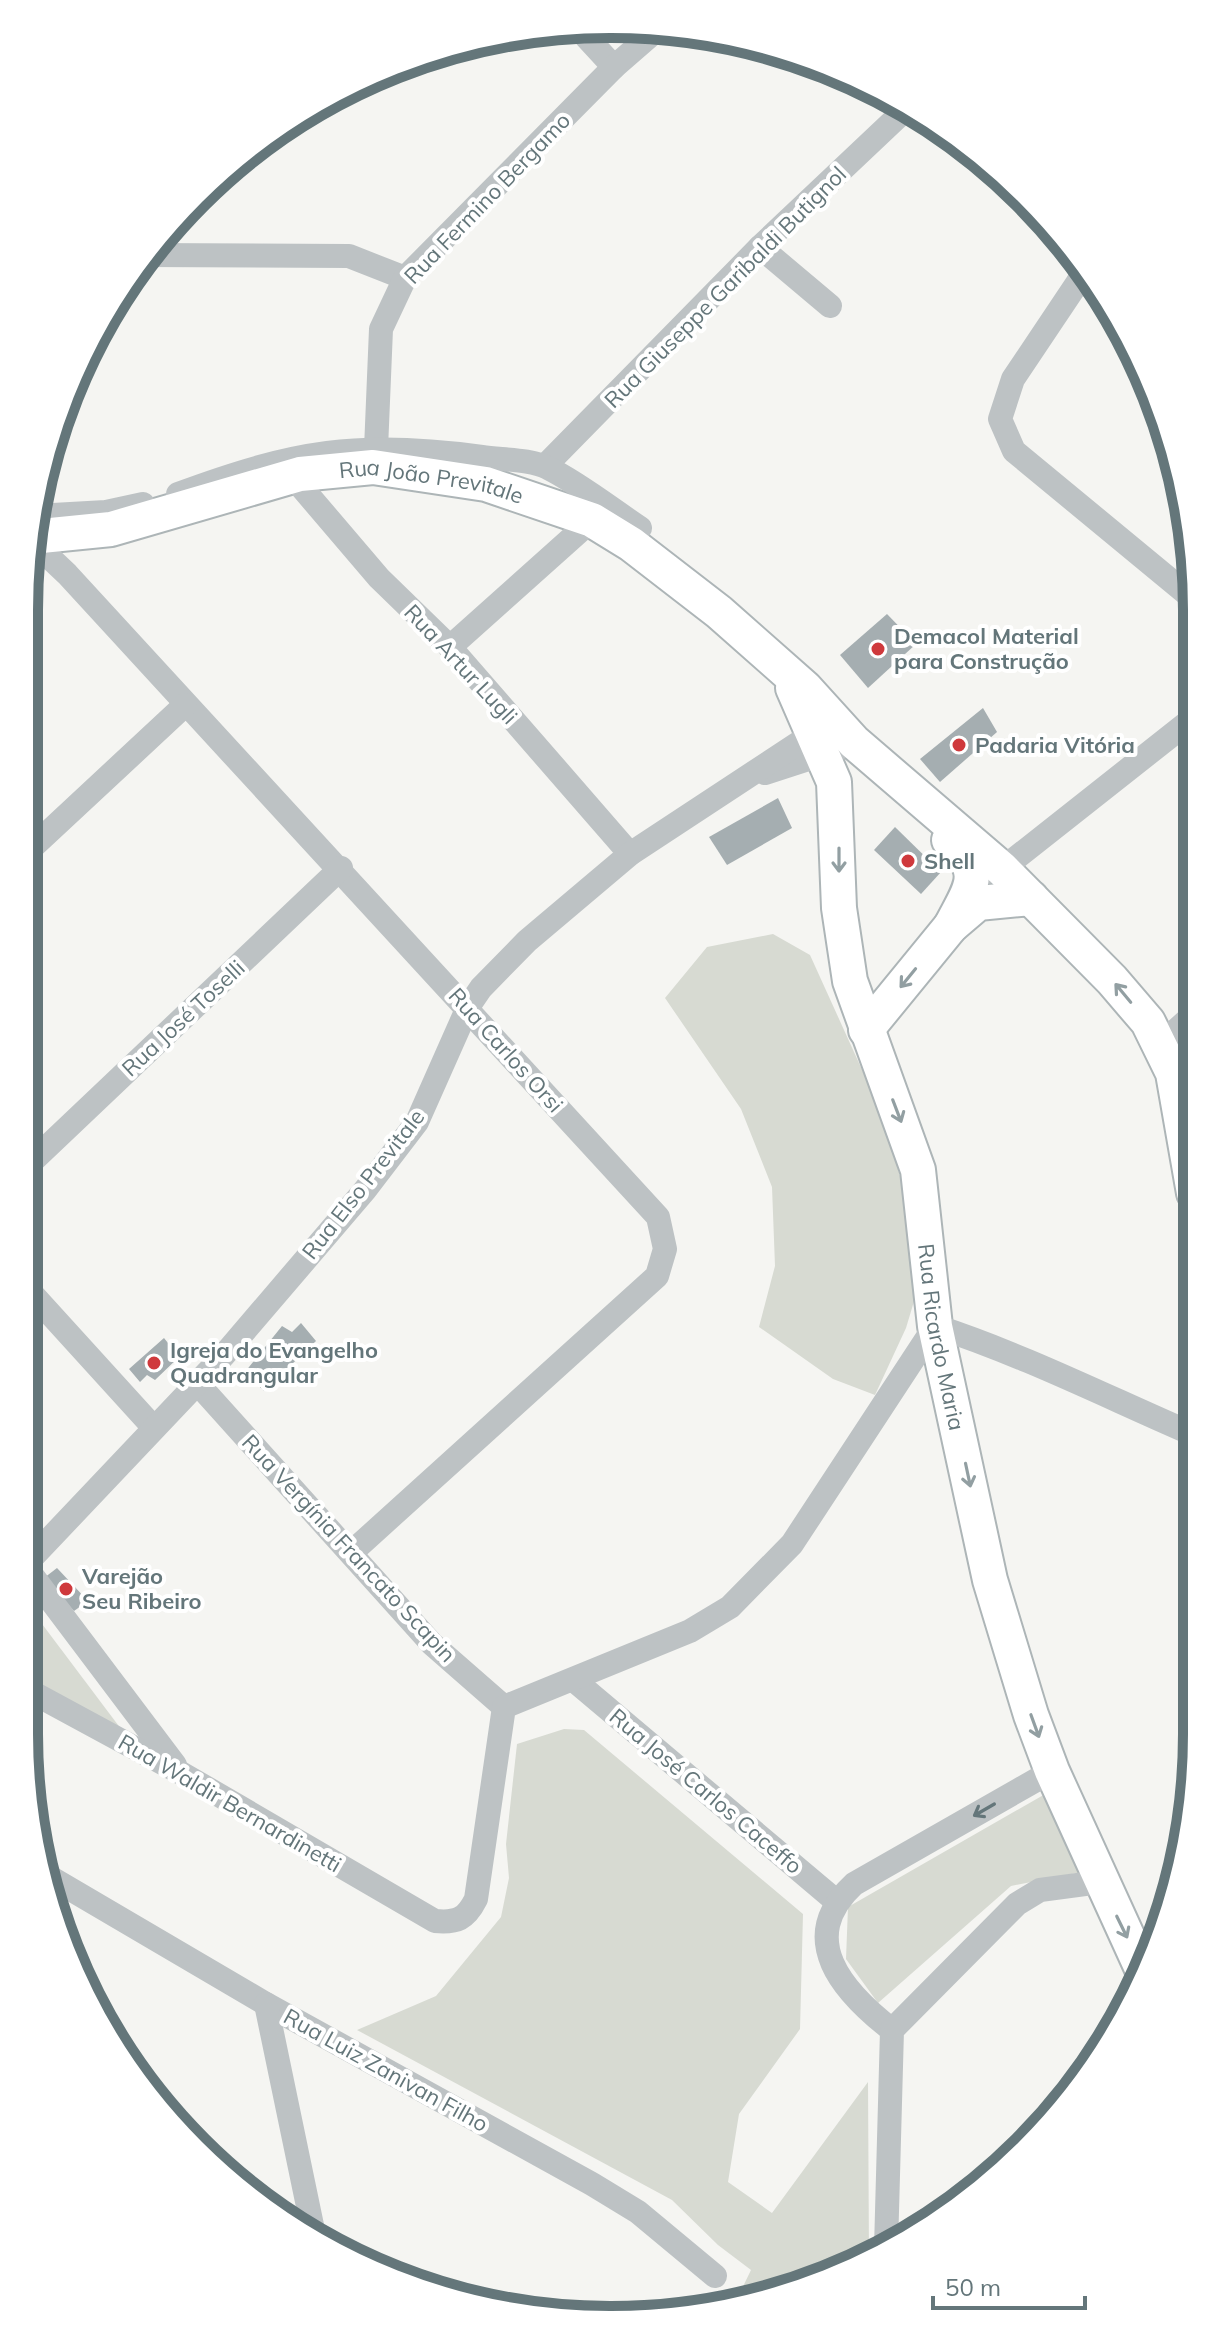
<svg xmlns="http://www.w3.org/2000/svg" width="1221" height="2344" font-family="Mulish,sans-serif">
  <rect width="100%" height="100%" fill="#f5f5f2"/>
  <g fill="#d7dad2">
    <path d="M773,934L810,955L883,1116L902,1183L915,1298L906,1328L875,1395L833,1379L759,1327L775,1266L772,1187L741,1109L665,998L707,947Z"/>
    <path d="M24,1600L121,1729L24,1676Z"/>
    <path d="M564,1729L584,1730L803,1914L800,2029L739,2114L728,2182L772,2213L868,2082L869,2260L763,2300L734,2305L751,2270L718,2245L672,2200L357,2030L436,1996L501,1917L509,1878L506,1844L517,1744Z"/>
    <path d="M1047,1793L1092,1870L1011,1886L878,2003L846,1959L848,1907Z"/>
  </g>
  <g fill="#a5aeb1">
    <path d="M887,614L916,644L868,688L840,655Z"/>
    <path d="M983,708L997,732L940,782L920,759Z"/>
    <path d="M778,798L792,828L727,865L709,837Z"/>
    <path d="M895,827L941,872L921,894L874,850Z"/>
    <path d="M301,1323L316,1341L264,1391L245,1372L282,1326L292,1332Z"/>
    <path d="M164,1338L179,1357L155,1380L147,1375L140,1382L129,1369Z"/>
    <path d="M57,1568L88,1601L74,1611L44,1578Z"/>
  </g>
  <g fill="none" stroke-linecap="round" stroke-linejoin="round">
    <defs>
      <g id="secondary">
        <path id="s1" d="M31,537L111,529L300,474L373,467L486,484L592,520L631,544L719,612L805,688L854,742L1002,869L1112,980L1148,1022L1173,1073L1194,1193"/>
        <path id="s2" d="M793,688L834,782L839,908L850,981L918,1170L935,1326L990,1580L1031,1715L1052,1771L1144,1973"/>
        <path d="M949,840C986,873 971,887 951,926"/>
        <path d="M866,1030L951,926L978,903L1031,898"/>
      </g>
    </defs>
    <use href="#secondary" stroke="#adb5b7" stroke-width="38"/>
    <g stroke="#bdc2c4" stroke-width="24">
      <path d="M578,28L614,67"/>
      <path d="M760,247L830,306"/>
      <path d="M144,255L349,256L405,278"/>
      <path d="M1086,270L1013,379L1000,419L1014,451L1192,598"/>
      <path d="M1079,280L1103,294"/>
      <path d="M376,449L381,329L405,278L614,67L660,27"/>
      <path d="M545,466L760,247L906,109"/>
      <path d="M292,476L379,578L450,647L630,854"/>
      <path d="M178,494C294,451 359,440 482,457C502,460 531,459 548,468C580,484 610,508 640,528"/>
      <path d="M35,516L106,512L143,504"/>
      <path d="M31,540L67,574L658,1217L665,1249L657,1276L353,1551"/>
      <path d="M450,647L592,520"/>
      <path d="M765,773L836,750"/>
      <path d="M25,854L185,705"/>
      <path d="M987,872L1002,869L1192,719"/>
      <path d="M1161,1044L1193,1015"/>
      <path d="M25,1168L341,868"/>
      <path d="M24,1285L154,1428"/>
      <path d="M198,1384L432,1644L504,1707"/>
      <path d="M24,1566L224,1355L365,1190L417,1122L468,1007L481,988L527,941L630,854L826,725"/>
      <path d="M25,1566L175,1765"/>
      <path d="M575,1681L836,1901"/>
      <path d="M24,1688L181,1773L435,1921C457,1923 466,1919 476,1899L504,1707L690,1631L730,1607L792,1544L935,1326C1024,1355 1109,1398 1195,1435"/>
      <path d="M48,1876L266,2004L592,2184L638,2212L715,2276"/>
      <path d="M266,2004L314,2235"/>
      <path d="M892,2030C843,1992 795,1939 854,1884L1052,1771"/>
      <path d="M886,2248L892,2030L1017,1904L1040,1890L1100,1882"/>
    </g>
    <use href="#secondary" stroke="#fff" stroke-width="34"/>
  </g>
  <defs><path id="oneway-shaft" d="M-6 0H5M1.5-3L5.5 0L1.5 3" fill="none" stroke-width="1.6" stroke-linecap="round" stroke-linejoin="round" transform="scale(2)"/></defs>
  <g stroke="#929fa2">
    <use href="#oneway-shaft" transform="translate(839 860) rotate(90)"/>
    <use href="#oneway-shaft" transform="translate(908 978) rotate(129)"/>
    <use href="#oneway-shaft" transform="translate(1123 993) rotate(-130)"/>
    <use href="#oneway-shaft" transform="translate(897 1111) rotate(69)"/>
    <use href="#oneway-shaft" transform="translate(968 1475) rotate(78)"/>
    <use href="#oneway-shaft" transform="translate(1035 1726) rotate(70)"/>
    <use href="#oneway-shaft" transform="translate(1122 1927) rotate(64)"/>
  </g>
  <use stroke="#64767a" href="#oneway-shaft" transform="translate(984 1810) rotate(150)"/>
  <g fill="#cf393c" stroke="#fff" stroke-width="3">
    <circle cx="878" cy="649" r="8"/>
    <circle cx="959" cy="745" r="8"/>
    <circle cx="908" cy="861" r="8"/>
    <circle cx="154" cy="1363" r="8"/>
    <circle cx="66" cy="1589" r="8"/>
  </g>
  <g text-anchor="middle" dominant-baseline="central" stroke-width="8" stroke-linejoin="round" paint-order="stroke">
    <g font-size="22" fill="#64767a" stroke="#fff">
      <text transform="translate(487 198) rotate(-46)">Rua Fermino Bergamo</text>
      <text transform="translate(725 287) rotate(-45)">Rua Giuseppe Garibaldi Butignol</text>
      <text stroke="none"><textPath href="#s1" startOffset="410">Rua João Previtale</textPath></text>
      <text transform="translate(461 664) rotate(47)">Rua Artur Lugli</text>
      <text transform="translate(183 1018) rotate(-43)">Rua José Toselli</text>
      <text transform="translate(506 1050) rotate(48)">Rua Carlos Orsi</text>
      <text transform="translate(363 1184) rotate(-52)">Rua Elso Previtale</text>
      <text stroke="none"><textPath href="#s2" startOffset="672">Rua Ricardo Maria</textPath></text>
      <text transform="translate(349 1548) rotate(47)">Rua Vergínia Francato Scapin</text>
      <text transform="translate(706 1791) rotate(40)">Rua José Carlos Caceffo</text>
      <text transform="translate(230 1803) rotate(30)">Rua Waldir Bernardinetti</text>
      <text transform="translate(386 2070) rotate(29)">Rua Luiz Zanivan Filho</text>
    </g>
    <g font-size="22" font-weight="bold" fill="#64767a" stroke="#fff" text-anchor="start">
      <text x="894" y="636">Demacol Material<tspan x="894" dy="25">para Construção</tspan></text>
      <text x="975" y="745">Padaria Vitória</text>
      <text x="924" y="861">Shell</text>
      <text x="170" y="1350">Igreja do Evangelho<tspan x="170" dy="25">Quadrangular</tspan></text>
      <text x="82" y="1576">Varejão<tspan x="82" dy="25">Seu Ribeiro</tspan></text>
    </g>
  </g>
  <path d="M0 0H1221V2344H0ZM610 38H611A572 572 0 0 1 1183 610V1734A572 572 0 0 1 611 2306H610A572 572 0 0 1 38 1734V610A572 572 0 0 1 610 38Z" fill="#fff" fill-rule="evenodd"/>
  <path fill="none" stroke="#64767a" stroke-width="10" d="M610 38H611A572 572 0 0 1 1183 610V1734A572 572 0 0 1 611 2306H610A572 572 0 0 1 38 1734V610A572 572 0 0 1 610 38Z"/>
  <path d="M933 2296v12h152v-12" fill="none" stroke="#64767a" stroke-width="4"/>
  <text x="945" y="2296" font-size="24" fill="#64767a" stroke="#ffffff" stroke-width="6" paint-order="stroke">50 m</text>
</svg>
